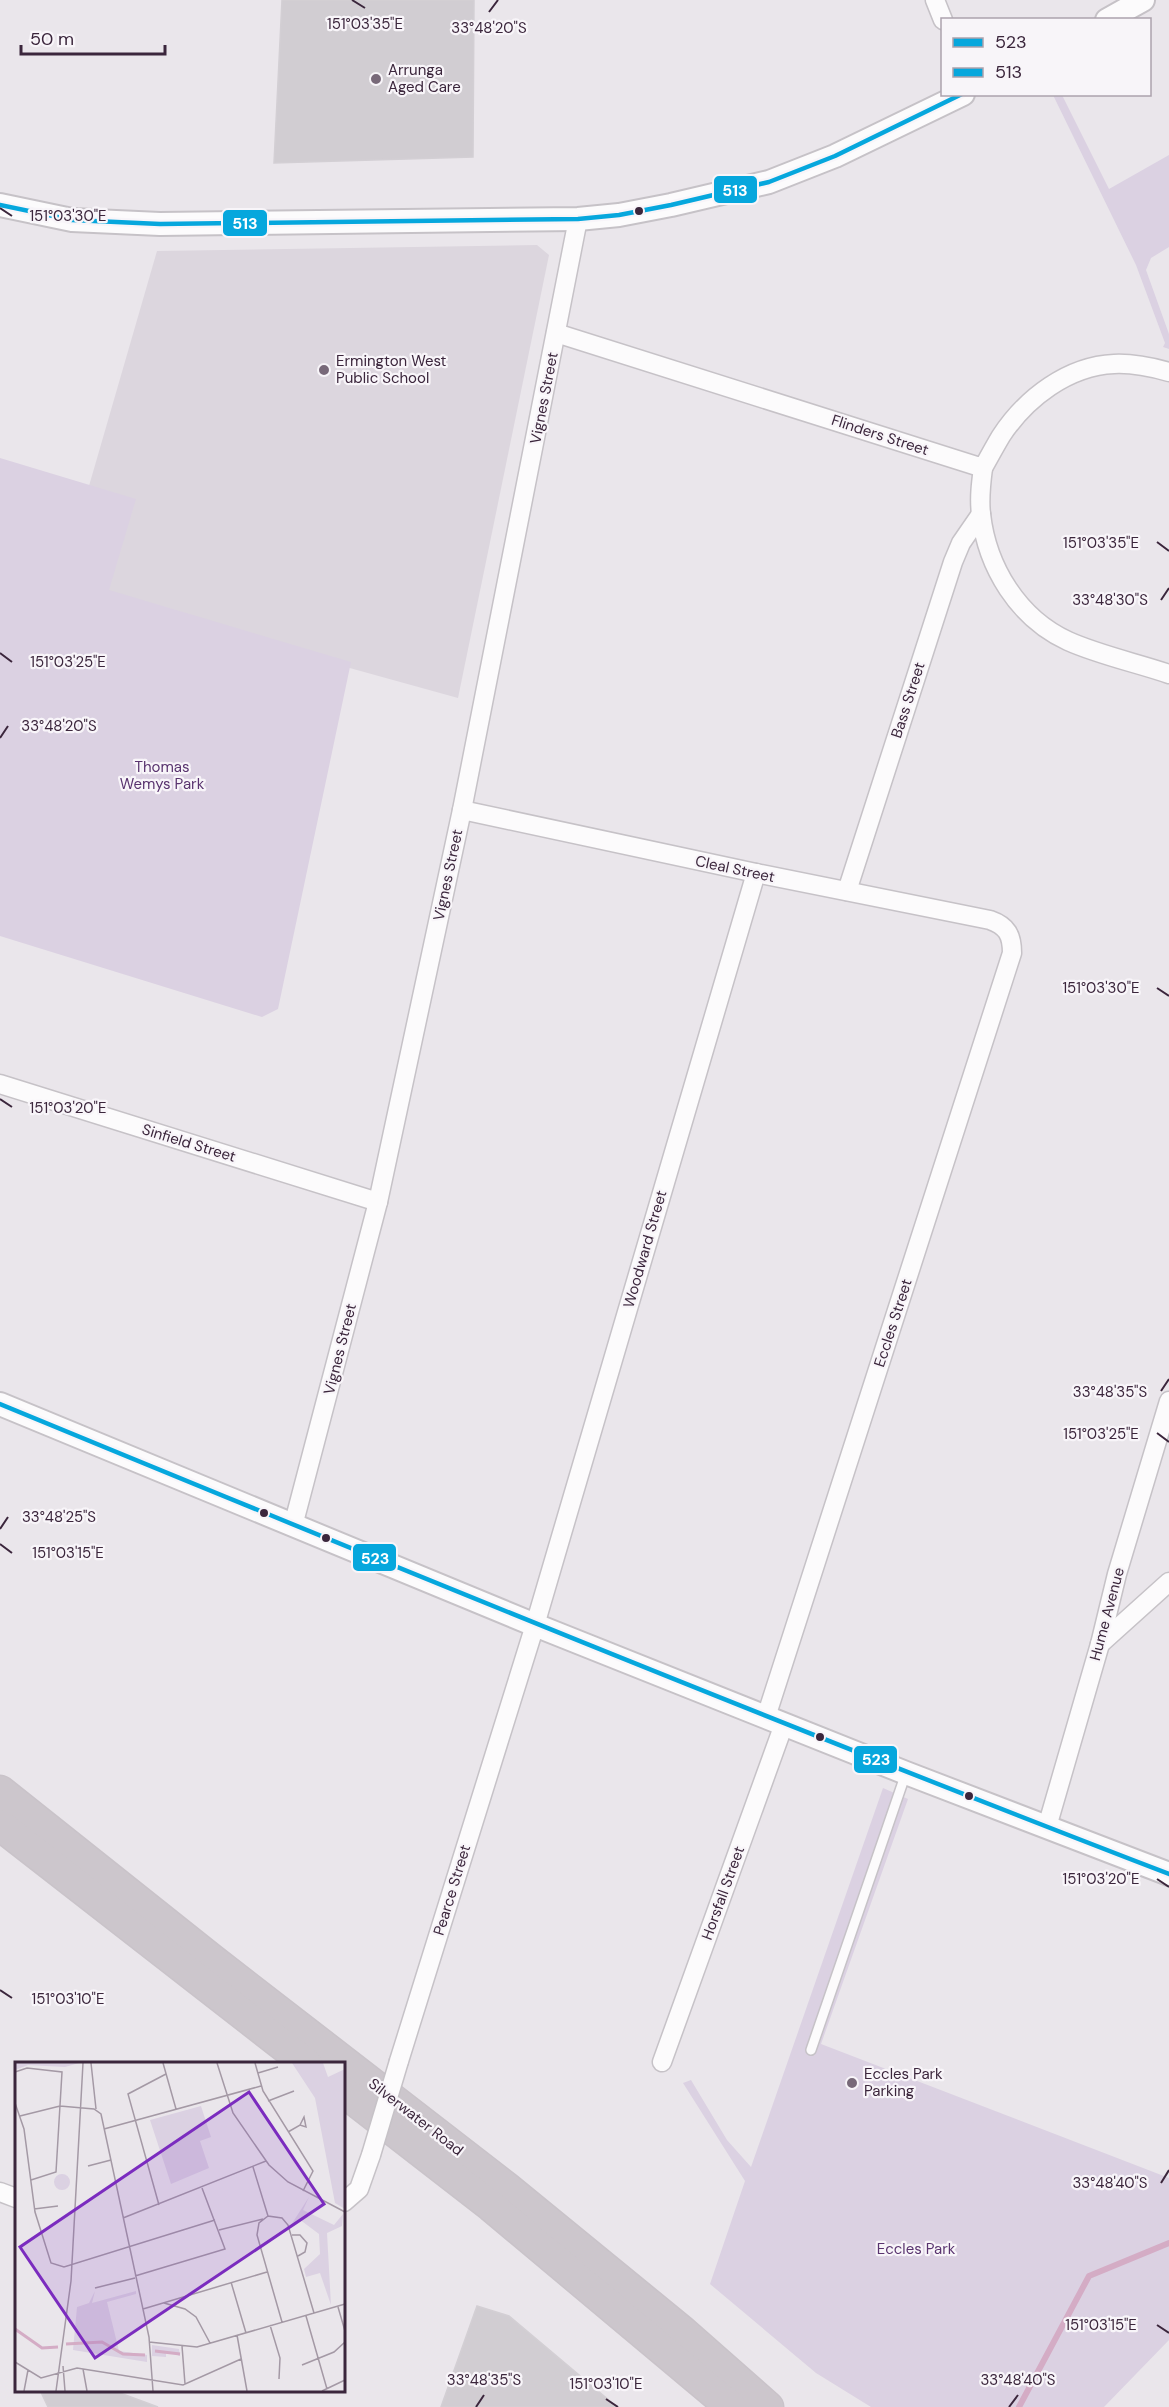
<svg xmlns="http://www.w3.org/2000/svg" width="1169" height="2407" font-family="'DM Sans',sans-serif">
  <rect width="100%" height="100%" fill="#eae6eb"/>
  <path fill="#dcd6de" d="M537,245L549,255L458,698L101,599L89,486L157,251Z"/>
  <g fill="#dbd1e2">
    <path d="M1053,95H1062L1109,189L1169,155V247L1151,258L1146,270L1169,334V349L1163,347L1165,343L1136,265Z"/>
    <path d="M0,458L136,499L109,590L351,662L278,1009L262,1017L0,936Z"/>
    <path d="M883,1788L908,1799L821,2044L1169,2178V2340L1104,2407H871L816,2373L710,2284L745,2181L683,2083L691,2080L727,2140L751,2167Z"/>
  </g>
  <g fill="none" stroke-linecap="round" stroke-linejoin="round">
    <path stroke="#d4acc5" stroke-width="6" d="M1019,2407L1089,2276L1169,2243"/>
  </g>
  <g fill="#d1cdd2" stroke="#d3cfd4" stroke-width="1.5">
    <path d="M282,0H474L473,157L274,163Z"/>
    <path d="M477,2306L509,2316L617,2407H441Z"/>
    <path d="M40,2390H112L158,2407H48Z"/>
  </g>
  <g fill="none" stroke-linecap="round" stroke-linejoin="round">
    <defs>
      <path id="service" d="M811,2050L906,1773"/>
      <g id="minor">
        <path d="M935,0L943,20"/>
        <path d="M556,333L983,468C989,457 995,446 1001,436C1026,398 1068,366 1114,364C1133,363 1151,367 1169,372"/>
        <path d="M983,468C981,483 979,498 981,514C987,567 1018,618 1068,641C1099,655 1137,663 1169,674"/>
        <path d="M462,810L756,873L990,920C1007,926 1012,935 1012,953L766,1717"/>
        <path d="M847,891L953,562L961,543L981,514"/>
        <path d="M0,1084L378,1202"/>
        <path d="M293,1526L378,1202L462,810L578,219"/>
        <path d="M1100,1644L1169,1582"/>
        <path d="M1047,1827L1100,1644L1117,1574L1169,1401"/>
        <path d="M399,2061L535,1625L756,873"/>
        <path d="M662,2062L784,1724"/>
        <path d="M0,2192L16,2198"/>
        <path d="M344,2202L359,2189L371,2155"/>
      </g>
      <g id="tertiary">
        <path d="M1107,20L1143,0"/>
        <path d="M0,205L72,220L160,224L578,219L619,215L671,205L769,182L835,156L963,94"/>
        <path d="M0,1404L535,1625L906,1773L1169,1874"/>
      </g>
      <g id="trunk">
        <path d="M0,1791L211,1959L507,2188L683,2332L768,2407"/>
        <path d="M0,1825L307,2064"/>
        <path d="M344,2092L491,2206L731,2407"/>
      </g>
    </defs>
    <use href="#service" stroke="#c6c2c7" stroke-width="12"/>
    <use href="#minor" stroke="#c6c2c7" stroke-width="21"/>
    <use href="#tertiary" stroke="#c6c2c7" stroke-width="26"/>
    <use href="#trunk" stroke="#c9c3c9" stroke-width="33"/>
    <use href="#service" stroke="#fcfbfc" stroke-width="9"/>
    <use href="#minor" stroke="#fcfbfc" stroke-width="18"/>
    <use href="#tertiary" stroke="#fcfbfc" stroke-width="22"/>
    <use href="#trunk" stroke="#ccc6cc" stroke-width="30"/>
    <defs>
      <path id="minor-bridge" d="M371,2155L399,2061"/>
    </defs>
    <use href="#minor-bridge" stroke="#c6c2c7" stroke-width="21" stroke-linecap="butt"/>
    <use href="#minor-bridge" stroke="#fcfbfc" stroke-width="18"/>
    <defs>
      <path id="bus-1" d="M0,1404C388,1564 777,1723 1169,1874"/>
      <path id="bus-2" d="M0,205L72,220L160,224L578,219L619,215L671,205L769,182L835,156L962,94"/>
    </defs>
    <use href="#bus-1" stroke="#f8f5f9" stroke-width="9"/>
    <use href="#bus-2" stroke="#f8f5f9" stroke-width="9"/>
    <use href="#bus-1" stroke="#06a7dd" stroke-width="4.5"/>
    <use href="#bus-2" stroke="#06a7dd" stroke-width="4.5"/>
  </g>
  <path fill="none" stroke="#3b263c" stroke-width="2" d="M352,0L365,8M489,12L498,0M0,208L12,216M1157,542L1169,551M1161,600L1169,588M0,653L12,662M0,738L8,726M1157,988L1169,996M0,1099L12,1107M1161,1391L1169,1379M1157,1433L1169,1442M0,1529L8,1517M0,1544L12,1553M1157,1879L1169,1887M0,1990L12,1998M1161,2183L1169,2170M1157,2325L1169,2333M606,2399L618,2407M476,2407L484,2395M1009,2407L1018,2395"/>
  <g fill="#786979" stroke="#f8f5f9" stroke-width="2">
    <circle cx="376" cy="79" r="6"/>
    <circle cx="324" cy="370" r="6"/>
    <circle cx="852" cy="2083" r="6"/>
  </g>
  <g fill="#3b263c" stroke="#f8f5f9" stroke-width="2">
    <circle cx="639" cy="211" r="5"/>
    <circle cx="264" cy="1513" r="5"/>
    <circle cx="326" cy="1538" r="5"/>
    <circle cx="820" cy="1737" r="5"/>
    <circle cx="969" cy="1796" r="5"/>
  </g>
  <g text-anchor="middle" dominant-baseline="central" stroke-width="4.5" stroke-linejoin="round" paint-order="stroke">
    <g font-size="15" fill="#3b263c" stroke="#f8f5f9" text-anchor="start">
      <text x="388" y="70">Arrunga<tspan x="388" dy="17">Aged Care</tspan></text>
      <text x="336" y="361">Ermington West<tspan x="336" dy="17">Public School</tspan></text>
      <text x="864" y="2074">Eccles Park<tspan x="864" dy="17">Parking</tspan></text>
    </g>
    <g font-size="15" fill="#3b263c" stroke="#f8f5f9">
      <text transform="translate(544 398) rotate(-79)">Vignes Street</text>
      <text transform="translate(880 435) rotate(18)">Flinders Street</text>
      <text transform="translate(908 700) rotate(-72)">Bass Street</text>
      <text transform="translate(735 869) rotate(12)">Cleal Street</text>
      <text transform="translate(448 875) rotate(-78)">Vignes Street</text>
      <text transform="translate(189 1143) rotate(17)">Sinfield Street</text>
      <text transform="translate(645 1249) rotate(-74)">Woodward Street</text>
      <text transform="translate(893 1323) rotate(-72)">Eccles Street</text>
      <text transform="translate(340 1349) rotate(-76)">Vignes Street</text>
      <text transform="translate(1107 1614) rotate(-75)">Hume Avenue</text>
      <text transform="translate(452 1890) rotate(-73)">Pearce Street</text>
      <text transform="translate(723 1893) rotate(-70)">Horsfall Street</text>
      <text transform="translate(416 2117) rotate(38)">Silverwater Road</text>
    </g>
    <g font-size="15" fill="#59346f" stroke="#f8f5f9">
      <text x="162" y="767">Thomas<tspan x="162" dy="17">Wemys Park</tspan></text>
      <text x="916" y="2249">Eccles Park</text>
    </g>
  </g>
  <g transform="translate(15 2062)">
    <rect width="330" height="330" fill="#eae6eb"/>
    <path d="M0,1H64L50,5L13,3L0,8ZM277,1H308L313,15L330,7V147L320,141L300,36ZM186,44L196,75L185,79L194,106L156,122L135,58ZM39 120a8 8 0 1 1 16 0a8 8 0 1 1-16 0ZM294,135L288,148L319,163L328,152L327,164L312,171L316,243L305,211L291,215L289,207L305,192L304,172L284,157L276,165V163ZM80,229L77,241L121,229V232L92,240L104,289L132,293V300L58,288L62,245L74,241ZM137,283L164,287L165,294L151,289V295L137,294Z" fill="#dbd1e2"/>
    <path fill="none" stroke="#d4acc5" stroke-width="3" d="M0,267L27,286L43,285M51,282L87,280L108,292L130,293M140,289L165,292"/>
    <path fill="none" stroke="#a499a5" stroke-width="1.5" d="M76,1L81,47M148,1L161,47M202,1L218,51L254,103L273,120L330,150M240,1L248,29L298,109L288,129M0,10L12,6L47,10L41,110L16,118M243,11L263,5M253,39L279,29M0,41L9,67L20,150L36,201L49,205L200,158M5,54L45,44L79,47L86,52L134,275L138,329M89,67L246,24M273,70L285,63L291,65L289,55L285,63M73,104L96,98M238,105L253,154L267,156L273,163L299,251M144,143L113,32L151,12M19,147L43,144M253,154L244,161L242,173L267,260M108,156L251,99M330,163V216M204,168L248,157M277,173H285L292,181L290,190L283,194M120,214L210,187L187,126M216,220L231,271M80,226L120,216M149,241L170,247L181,255L195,281M323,245L330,269M128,247L252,210M291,254L312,327M255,263L265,296L264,317M222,273L232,329M134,280L182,285L330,242M167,284L170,322M0,300L26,316L62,306L168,323L226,297M287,303L319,290L330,280M48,304L50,329M68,307L72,329M9,329L13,308M41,329L56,219L68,1M307,329L330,318"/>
    <path fill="#7b2cbf" fill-opacity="0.15" stroke="#7b2cbf" stroke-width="3" d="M234,30L309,142L80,296L5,185Z"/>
    <rect width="330" height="330" fill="none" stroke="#3b263c" stroke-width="3"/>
  </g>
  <g font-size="15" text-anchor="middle" fill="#3b263c" stroke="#f8f5f9" stroke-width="4.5" stroke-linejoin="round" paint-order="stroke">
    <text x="365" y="29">151°03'35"E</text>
    <text x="489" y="33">33°48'20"S</text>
    <text x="68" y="221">151°03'30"E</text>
    <text x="1101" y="548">151°03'35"E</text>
    <text x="1110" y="605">33°48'30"S</text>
    <text x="68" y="667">151°03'25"E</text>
    <text x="59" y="731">33°48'20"S</text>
    <text x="1101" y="993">151°03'30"E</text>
    <text x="68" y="1113">151°03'20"E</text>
    <text x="1110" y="1397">33°48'35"S</text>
    <text x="1101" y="1439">151°03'25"E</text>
    <text x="59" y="1522">33°48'25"S</text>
    <text x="68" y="1558">151°03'15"E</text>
    <text x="1101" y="1884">151°03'20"E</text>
    <text x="68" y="2004">151°03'10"E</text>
    <text x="1110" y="2188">33°48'40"S</text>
    <text x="1101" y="2330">151°03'15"E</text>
    <text x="484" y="2385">33°48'35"S</text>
    <text x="1018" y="2385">33°48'40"S</text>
    <text x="606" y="2389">151°03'10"E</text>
  </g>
  <g stroke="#f8f5f9" stroke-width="2">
    <rect x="713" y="175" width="45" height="29" rx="6" fill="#06a7dd"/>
    <rect x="222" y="209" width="46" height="28" rx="6" fill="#06a7dd"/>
    <rect x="352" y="1543" width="45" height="29" rx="6" fill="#06a7dd"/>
    <rect x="853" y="1745" width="45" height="29" rx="6" fill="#06a7dd"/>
  </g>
  <g font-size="16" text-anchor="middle" font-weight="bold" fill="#fff">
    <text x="735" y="196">513</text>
    <text x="245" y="229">513</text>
    <text x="375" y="1564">523</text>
    <text x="876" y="1765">523</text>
  </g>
  <rect x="941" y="18" width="210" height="78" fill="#f8f5f9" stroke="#aca2ad" stroke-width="1.5"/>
  <rect x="953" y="38" width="30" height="9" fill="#06a7dd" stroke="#aca2ad" stroke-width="1.5"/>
  <text x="995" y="48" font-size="18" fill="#3b263c">523</text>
  <rect x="953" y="68" width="30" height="9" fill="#06a7dd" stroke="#aca2ad" stroke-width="1.5"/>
  <text x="995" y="78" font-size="18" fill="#3b263c">513</text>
  <path d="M21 45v9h144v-9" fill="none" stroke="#3b263c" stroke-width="3"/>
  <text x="30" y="45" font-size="18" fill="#3b263c" stroke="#f8f5f9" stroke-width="4.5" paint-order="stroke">50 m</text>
</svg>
